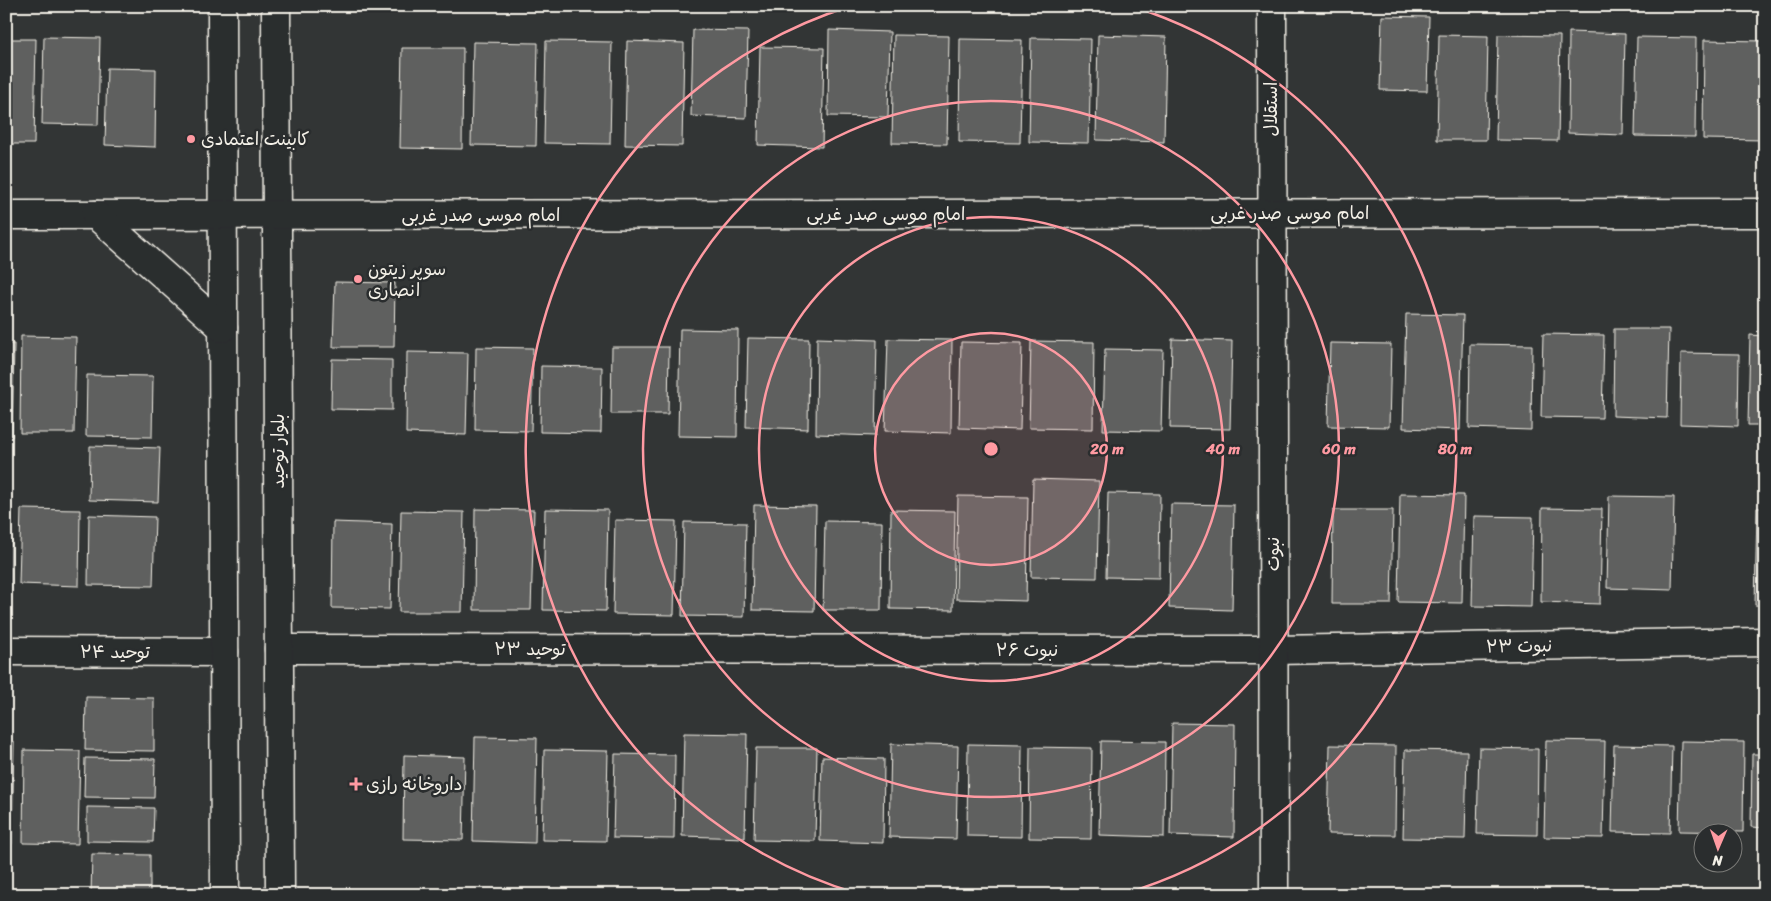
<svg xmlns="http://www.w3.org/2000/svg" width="1771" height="901" font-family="Sriracha,'Playpen Sans Arabic',sans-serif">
  <rect width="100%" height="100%" fill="#323535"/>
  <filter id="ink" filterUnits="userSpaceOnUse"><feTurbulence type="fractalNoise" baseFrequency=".02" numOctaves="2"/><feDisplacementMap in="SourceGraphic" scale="10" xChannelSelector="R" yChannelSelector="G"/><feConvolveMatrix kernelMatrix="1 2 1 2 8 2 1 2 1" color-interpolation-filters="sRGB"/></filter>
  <g filter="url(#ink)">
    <g fill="#5f605f" stroke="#f4f1e8">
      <path d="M1382,16L1429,17L1427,91L1380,90Z"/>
      <path d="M693,30L748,31L746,118L691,116Z"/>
      <path d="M829,30L890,32L888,117L828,116Z"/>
      <path d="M1569,32L1625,34L1623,135L1568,133Z"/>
      <path d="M894,35L949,36L947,144L892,143Z"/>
      <path d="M1098,35L1166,37L1164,142L1096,140Z"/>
      <path d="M1439,35L1488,36L1486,140H1437Z"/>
      <path d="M1498,35L1560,36L1558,141L1496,140Z"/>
      <path d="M44,37L100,38L98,125L42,124Z"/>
      <path d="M1637,37L1696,38L1695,137L1635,136Z"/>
      <path d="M1031,38L1091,39L1089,143L1029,142Z"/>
      <path d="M6,39H36L34,144H6Z"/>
      <path d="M960,39L1022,40L1020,143L959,142Z"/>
      <path d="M1704,40L1765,41V140L1703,139Z"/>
      <path d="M546,41L612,42L610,144L544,143Z"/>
      <path d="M627,41L684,43L682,146L625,145Z"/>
      <path d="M473,42L538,43L536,146L471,145Z"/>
      <path d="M760,47L824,48L822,147L758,145Z"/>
      <path d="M402,48H463L462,149L400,148Z"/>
      <path d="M107,68L156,69L155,147L105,145Z"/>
      <path d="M335,282L395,283L394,347H333Z"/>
      <path d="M1406,314L1463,315L1460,430L1403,428Z"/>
      <path d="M680,329L738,330L737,437L678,436Z"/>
      <path d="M1614,329H1669L1667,418L1613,416Z"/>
      <path d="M1543,334L1604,335L1602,418L1541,417Z"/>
      <path d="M1750,335L1765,336V425H1748Z"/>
      <path d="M21,336L76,337L74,433H20Z"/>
      <path d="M748,338L809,339L808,429L746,427Z"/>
      <path d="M817,338L877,340L875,436L816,434Z"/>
      <path d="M888,339L952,340L951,433L885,431Z"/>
      <path d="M1172,339L1232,341L1230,429L1170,428Z"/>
      <path d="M1031,341L1094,342L1093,429L1029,428Z"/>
      <path d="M961,342L1022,343L1020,430L959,428Z"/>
      <path d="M1330,343L1391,344L1389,427L1328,426Z"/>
      <path d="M6,344H14L12,437H6Z"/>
      <path d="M1470,344L1532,345L1531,430L1469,428Z"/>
      <path d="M476,347L533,348L531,431L475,430Z"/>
      <path d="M612,347H669L668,414H611Z"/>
      <path d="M1105,349L1163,350L1161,431L1103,430Z"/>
      <path d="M407,352L468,353L466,435L406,433Z"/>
      <path d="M1681,353L1739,354L1738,426L1680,424Z"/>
      <path d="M332,359L392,360V410L331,409Z"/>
      <path d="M541,366L602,367L601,433L540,432Z"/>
      <path d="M87,375L153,376L152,437L86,436Z"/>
      <path d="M90,446L160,448L158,502L89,500Z"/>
      <path d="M1033,479L1099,481L1097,578L1031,577Z"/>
      <path d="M1108,493L1160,494L1159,578L1106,577Z"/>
      <path d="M1400,494L1464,495L1462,603L1398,602Z"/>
      <path d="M958,496L1028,497L1026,601L956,599Z"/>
      <path d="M1609,496L1674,497L1672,590L1607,588Z"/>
      <path d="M1171,504L1234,505L1232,610L1169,608Z"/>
      <path d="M754,505L816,506L814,611L752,610Z"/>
      <path d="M1542,508L1602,509L1600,604L1541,602Z"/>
      <path d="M1757,508H1765V606L1755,605Z"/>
      <path d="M21,509L80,510L79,586L19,584Z"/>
      <path d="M475,509L534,510L531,610H474Z"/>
      <path d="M545,509L608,510L606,611L543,610Z"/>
      <path d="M891,510L955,511L953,610L890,609Z"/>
      <path d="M1333,510H1393L1391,604H1332Z"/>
      <path d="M401,511L464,512L462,612H399Z"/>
      <path d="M89,515L155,517L153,586L88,585Z"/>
      <path d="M1474,516L1533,517L1531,607L1472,606Z"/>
      <path d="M6,518H12L10,615H6Z"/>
      <path d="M615,520L676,521L674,615L613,614Z"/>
      <path d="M825,521L882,522L881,610H823Z"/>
      <path d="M333,522L392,524L390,609L332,608Z"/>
      <path d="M684,522L746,523L744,617L682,616Z"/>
      <path d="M86,697L154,698V751L85,750Z"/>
      <path d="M1172,723L1235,724L1234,837L1170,835Z"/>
      <path d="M684,733L747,734L745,838L682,836Z"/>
      <path d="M475,737L537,738L535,843L473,841Z"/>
      <path d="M1546,740L1605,741L1603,838L1544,837Z"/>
      <path d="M1101,741L1165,742L1164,837L1099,835Z"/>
      <path d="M1681,741L1744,742L1743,832L1679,831Z"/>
      <path d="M6,742H14L12,844H6Z"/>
      <path d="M891,744L958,746L956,839L889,837Z"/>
      <path d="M968,744L1022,745L1021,837L967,836Z"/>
      <path d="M1330,745L1396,746L1395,835L1328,834Z"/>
      <path d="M1614,745L1672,746L1670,833L1612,832Z"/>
      <path d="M1030,747L1092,748L1091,839L1029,838Z"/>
      <path d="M756,748H817L815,841L754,840Z"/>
      <path d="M1479,748L1538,749L1537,835L1477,834Z"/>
      <path d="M24,750L80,751L78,844L23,843Z"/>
      <path d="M544,750L608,751L606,841L542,840Z"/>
      <path d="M1405,750L1467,751L1465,839L1403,838Z"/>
      <path d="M615,754L675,755L674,839L613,838Z"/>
      <path d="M1752,754H1765V828L1751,827Z"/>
      <path d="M404,755L465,757L463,840L403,839Z"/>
      <path d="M822,757L884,759L883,843L820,841Z"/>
      <path d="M85,758L155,759L154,798L84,797Z"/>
      <path d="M87,807L154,808L153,842L87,841Z"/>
      <path d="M92,854L150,855V895H91Z"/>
    </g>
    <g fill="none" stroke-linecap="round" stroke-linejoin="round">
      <defs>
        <g id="minor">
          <path d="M279,649L1273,650L1765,642"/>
          <path d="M6,651L224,652"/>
        </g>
        <g id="tertiary">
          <path d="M222,6L225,895"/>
          <path d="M276,6L280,895"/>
          <path d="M1272,6L1274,895"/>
          <path d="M6,215L1765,213"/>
          <path d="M96,215L223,328"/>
        </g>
      </defs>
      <use href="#minor" stroke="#f4f1e8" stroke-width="31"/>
      <use href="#tertiary" stroke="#f4f1e8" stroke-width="31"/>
      <use href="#minor" stroke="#2a2d2e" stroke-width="28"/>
      <use href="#tertiary" stroke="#2a2d2e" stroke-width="28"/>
    </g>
  </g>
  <circle cx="991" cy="449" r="116" fill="#ff9aa2" fill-opacity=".12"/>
  <g fill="none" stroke="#ff9aa2" stroke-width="2.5">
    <circle cx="991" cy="449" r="116"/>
    <circle cx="991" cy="449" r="232"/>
    <circle cx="991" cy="449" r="348"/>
    <path d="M859 894A464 464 0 0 1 851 6M1131 6A464 464 0 0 1 1123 894"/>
  </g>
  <g fill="#ff9aa2" stroke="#2a2d2e" stroke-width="2">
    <circle cx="191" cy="139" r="5"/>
    <circle cx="358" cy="279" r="5"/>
    <path d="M353.5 776.5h5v5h5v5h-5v5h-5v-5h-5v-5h5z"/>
  </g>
  <g text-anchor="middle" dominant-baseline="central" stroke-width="5" stroke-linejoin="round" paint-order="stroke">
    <g font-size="18" fill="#f4f1e8" stroke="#2a2d2e">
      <text transform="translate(1271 109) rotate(-90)">استقلال</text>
      <text x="1290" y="213">امام موسی صدر غربی</text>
      <text x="886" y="214">امام موسی صدر غربی</text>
      <text x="481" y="215">امام موسی صدر غربی</text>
      <text transform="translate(278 451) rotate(-90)">بلوار توحید</text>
      <text transform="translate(1273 554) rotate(-90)">نبوت</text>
      <text transform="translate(1519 646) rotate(-1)">نبوت ۲۳</text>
      <text x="530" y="649">توحید ۲۳</text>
      <text x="1027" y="650">نبوت ۲۶</text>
      <text x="115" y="652">توحید ۲۴</text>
    </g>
    <g font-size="18" fill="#f4f1e8" stroke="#2a2d2e" text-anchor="start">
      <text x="201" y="139">کابینت اعتمادی</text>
      <text x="368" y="269">سوپر زیتون<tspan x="368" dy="21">انصاری</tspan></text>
      <text x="366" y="784">داروخانه رازی</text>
    </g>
  </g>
  <circle cx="991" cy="449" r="8" fill="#ff9aa2" stroke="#2a2d2e" stroke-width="2.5"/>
  <g font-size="15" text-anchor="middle" font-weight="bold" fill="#ff9aa2" stroke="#2a2d2e" stroke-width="5" stroke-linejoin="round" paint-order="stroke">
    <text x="1107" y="454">20 m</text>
    <text x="1223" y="454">40 m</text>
    <text x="1339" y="454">60 m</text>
    <text x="1455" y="454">80 m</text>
  </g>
  <rect width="1771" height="901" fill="none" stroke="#2a2d2e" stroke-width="25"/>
  <rect x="12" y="12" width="1746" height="876" fill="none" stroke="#f4f1e8" stroke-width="2" filter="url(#ink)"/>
  <g transform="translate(1718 848) rotate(182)"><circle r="24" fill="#2a2d2e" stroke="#7b7b78"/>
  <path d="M0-4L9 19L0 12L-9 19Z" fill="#ff9aa2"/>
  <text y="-8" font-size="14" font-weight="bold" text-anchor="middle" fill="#f4f1e8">N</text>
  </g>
</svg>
